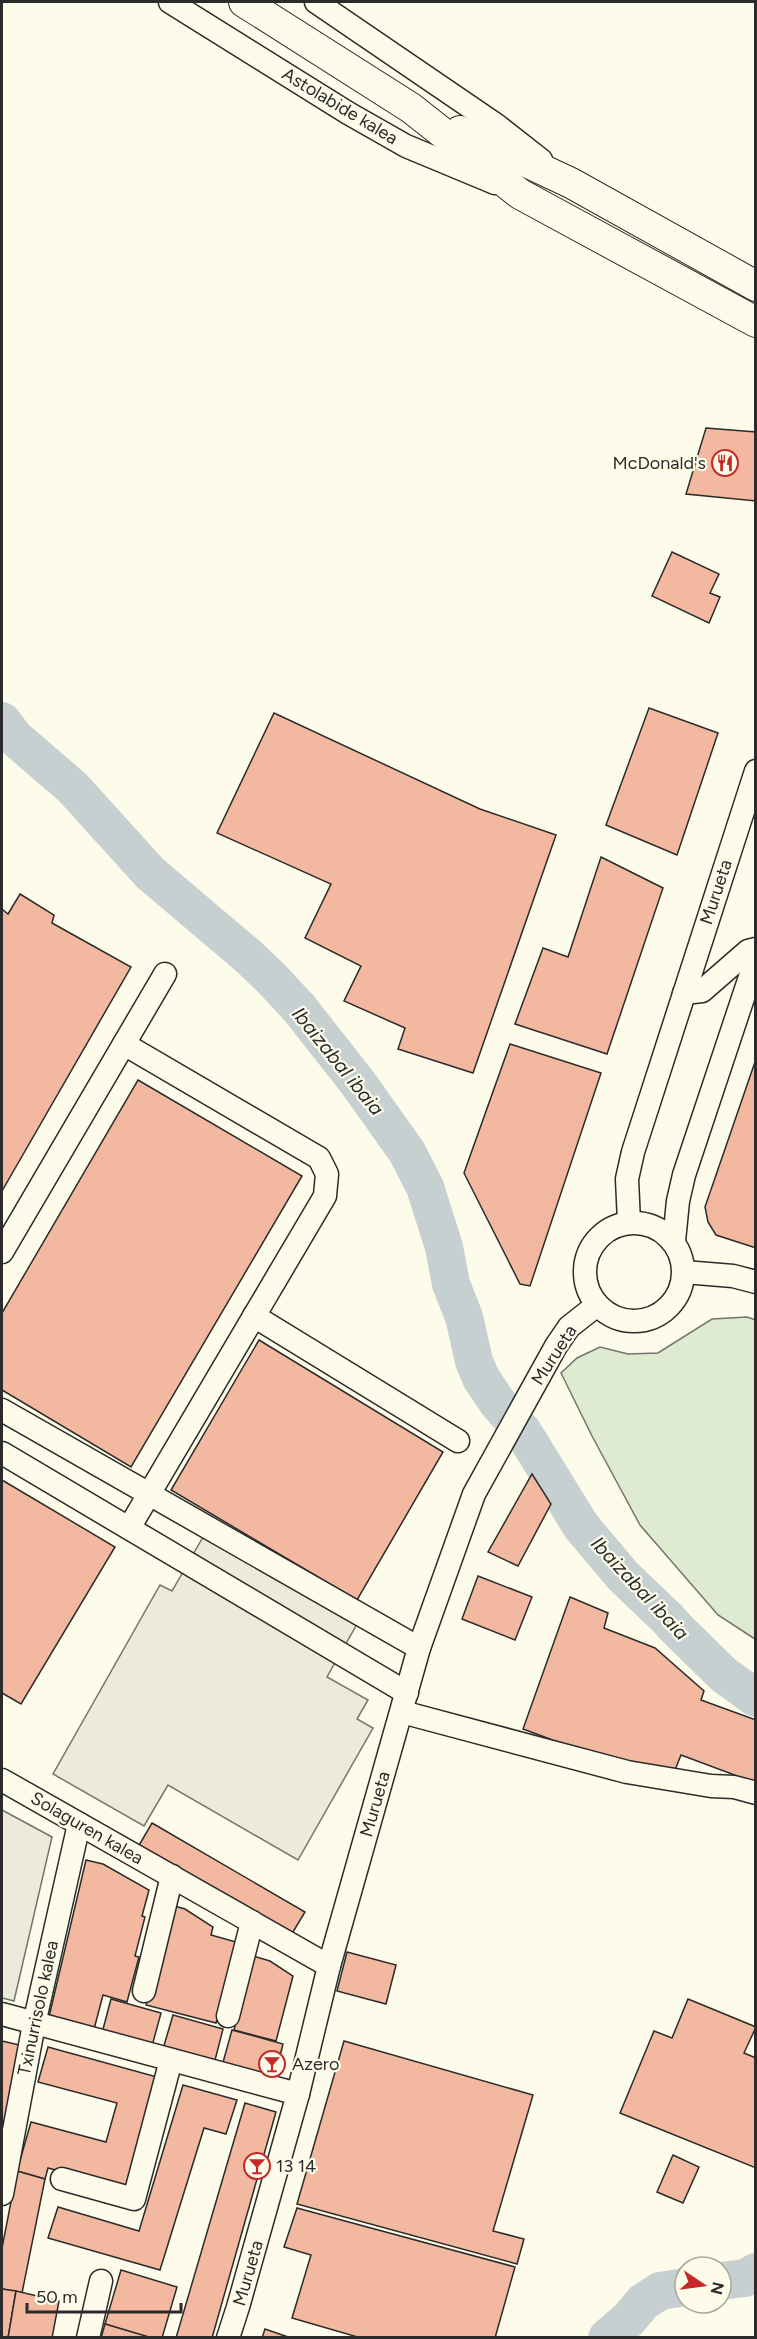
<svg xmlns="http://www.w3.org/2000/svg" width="757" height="2339" font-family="Figtree,sans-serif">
  <rect width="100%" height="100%" fill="#fdfbea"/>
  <path fill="#deebd1" stroke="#74746e" stroke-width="1.5" d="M747,1317L756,1320L755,1639L718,1615L640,1525L592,1436L561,1373L577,1358L600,1347L628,1354L658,1353L712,1319Z"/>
  <g fill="#eceadb" stroke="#74746e" stroke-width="1.5">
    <path d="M203,1537L357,1624L327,1677L368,1700L357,1719L373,1728L298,1860L168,1785L144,1826L53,1774L160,1585L172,1591Z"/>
    <path d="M2,1810L52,1837L14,2001L2,1998Z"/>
  </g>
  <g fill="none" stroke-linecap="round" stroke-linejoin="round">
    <g stroke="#c7d0d0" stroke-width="38">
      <path d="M2,721L14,737L73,788L150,873L249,957L272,979L299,1008L358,1083L407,1152L425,1187L444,1247L451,1284L464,1317L474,1361L481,1378L497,1402L523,1432L581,1526L623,1576L667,1618L677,1629L724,1675L756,1698"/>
      <path d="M721,2281L745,2278L756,2272"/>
      <path d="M607,2338L629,2319L643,2302L660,2291L685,2287"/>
    </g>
  </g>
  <g fill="#f2b8a0" stroke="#2b2b2b" stroke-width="1.5">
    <path d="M706,428L756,432V501L686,494Z"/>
    <path d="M672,552L719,574L710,593L720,597L709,623L652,596Z"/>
    <path d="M649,708L718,733L677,855L606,825Z"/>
    <path d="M274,713L480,809L556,835L473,1073L398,1049L405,1028L344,1001L361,966L305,938L331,884L217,833Z"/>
    <path d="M601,857L663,888L607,1054L515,1024L543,948L568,957Z"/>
    <path d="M20,894L54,915L52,923L131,967L2,1191V909L8,914Z"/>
    <path d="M510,1044L601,1073L530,1286L520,1284L464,1173Z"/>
    <path d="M756,1059V1248L716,1235L708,1222L705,1207Z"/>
    <path d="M138,1080L302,1176L131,1467L2,1390V1313Z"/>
    <path d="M259,1340L443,1452L357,1600L171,1490Z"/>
    <path d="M532,1474L551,1504L518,1566L488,1552Z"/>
    <path d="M2,1480L115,1547L21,1704L2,1693Z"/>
    <path d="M478,1576L532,1597L515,1640L462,1619Z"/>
    <path d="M570,1597L608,1613L604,1628L655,1648L704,1691L701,1700L756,1720V1783L681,1755L673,1775L641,1773L523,1729Z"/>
    <path d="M152,1823L305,1912L290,1937L138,1847Z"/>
    <path d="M86,1860L103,1864L149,1890L142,1916L145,1917L135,1956L139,1957L127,2002L103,1995L93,2033L48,2021Z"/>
    <path d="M171,1905L185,1909L213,1927L211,1935L236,1942L216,2023L146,2005Z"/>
    <path d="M347,1952L396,1965L386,2004L337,1991Z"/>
    <path d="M253,1956L270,1961L293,1976L276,2041L234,2030Z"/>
    <path d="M111,1999L161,2013L152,2046L102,2033Z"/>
    <path d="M688,1999L756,2027L744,2053L756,2058V2168L620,2113L654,2031L672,2038Z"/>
    <path d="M173,2015L223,2029L214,2064L163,2049Z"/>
    <path d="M232,2030L283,2044L274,2080L222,2066Z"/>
    <path d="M2,2041L24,2046L2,2153Z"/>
    <path d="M344,2041L533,2095L493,2231L524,2239L517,2264L297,2204Z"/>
    <path d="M48,2047L157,2077L126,2190L48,2168L45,2179L17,2171L31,2122L106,2142L117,2103L38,2082Z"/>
    <path d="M183,2085L237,2100L226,2134L204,2128L160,2270L48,2238L58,2207L139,2231Z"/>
    <path d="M245,2103L276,2112L212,2338H176Z"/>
    <path d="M673,2155L699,2167L683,2203L657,2192Z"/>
    <path d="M17,2171L45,2179L22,2293L2,2289V2248Z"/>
    <path d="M297,2208L515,2267L495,2338H361L292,2318L311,2255L284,2247Z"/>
    <path d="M121,2270L177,2287L162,2338H151L105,2324Z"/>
    <path d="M2,2289L16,2291L8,2338H2Z"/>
    <path d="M16,2291L59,2301L52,2338H8Z"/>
    <path d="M105,2324L149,2337V2338H101Z"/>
    <path d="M265,2329L291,2338H262Z"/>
  </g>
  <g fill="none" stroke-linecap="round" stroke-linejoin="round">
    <defs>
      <g id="minor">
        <path d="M170,2L348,113L406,146L495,183"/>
        <path d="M316,2L495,124L541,160"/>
        <path d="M684,993L702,991L748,951L756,949"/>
        <path d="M124,1044L319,1158L327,1174L325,1196L129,1528"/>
        <path d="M629,1222L627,1179L633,1152L756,771"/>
        <circle cx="634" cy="1272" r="49"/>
        <path d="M674,1241L678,1201L684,1175L756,959"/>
        <path d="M2,1252L165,974"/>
        <path d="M684,1272L733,1276L756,1282"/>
        <path d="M254,1316L458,1441"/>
        <path d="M2,1410L419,1648"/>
        <path d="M2,1453L407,1693"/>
        <path d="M402,1712L627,1772L711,1786L734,1787L756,1793"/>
        <path d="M2,1780L329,1966"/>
        <path d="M144,1991L172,1876"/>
        <path d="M2,2014L298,2094"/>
        <path d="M228,2016L252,1922"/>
        <path d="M62,2179L134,2199L171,2060"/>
        <path d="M2,2194L34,2024L79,1824"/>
        <path d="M88,2338L101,2281"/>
        <path d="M228,2338L238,2307L298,2094L329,1966L419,1648L474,1494L556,1346L569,1327L597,1305"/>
      </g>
      <g id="major">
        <path d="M244,2L411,108L520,194L756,322"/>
        <path d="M460,131L571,183L756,286"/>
      </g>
    </defs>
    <use href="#minor" stroke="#2b2b2b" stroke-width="25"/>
    <use href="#major" stroke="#2b2b2b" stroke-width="32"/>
    <use href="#minor" stroke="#fdfbea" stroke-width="22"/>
    <use href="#major" stroke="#fdfbea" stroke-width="30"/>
  </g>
  <defs>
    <symbol id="restaurant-ring" viewBox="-11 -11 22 22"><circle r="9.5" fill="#fdfbea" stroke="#c62828" stroke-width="1.5"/><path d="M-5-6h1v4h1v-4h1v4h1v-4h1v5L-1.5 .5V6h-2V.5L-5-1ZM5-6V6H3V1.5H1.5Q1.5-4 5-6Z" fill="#c62828"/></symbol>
    <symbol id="bar-ring" viewBox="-11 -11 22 22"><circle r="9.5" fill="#fdfbea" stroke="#c62828" stroke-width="1.5"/><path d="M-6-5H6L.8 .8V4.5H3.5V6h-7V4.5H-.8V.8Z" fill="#c62828"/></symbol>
  </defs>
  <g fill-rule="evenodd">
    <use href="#restaurant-ring" x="710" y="448" width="30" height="30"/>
    <use href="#bar-ring" x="257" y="2049" width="30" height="30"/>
    <use href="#bar-ring" x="242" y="2151" width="30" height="30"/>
  </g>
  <g text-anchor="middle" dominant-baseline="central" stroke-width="4.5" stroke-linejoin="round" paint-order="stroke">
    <g font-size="18" fill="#2b2b2b" stroke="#fdfbea">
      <text transform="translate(340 106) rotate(31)">Astolabide kalea</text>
      <text transform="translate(716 892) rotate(-72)">Murueta</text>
      <text transform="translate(554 1355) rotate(-57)">Murueta</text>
      <text transform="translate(375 1804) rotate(-74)">Murueta</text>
      <text transform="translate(87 1828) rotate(30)">Solaguren kalea</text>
      <text transform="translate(38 2008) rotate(-78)">Txinurrisolo kalea</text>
      <text transform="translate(248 2273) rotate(-74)">Murueta</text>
    </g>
    <g font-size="18" fill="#2b2b2b" stroke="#fdfbea" text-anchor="start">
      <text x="706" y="463" text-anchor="end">McDonald's</text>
      <text x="292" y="2064">Azero</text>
      <text x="276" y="2166">13 14</text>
    </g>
    <g font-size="20" font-style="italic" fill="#2b2b2b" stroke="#fdfbea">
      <text transform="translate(338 1061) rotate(51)">Ibaizabal ibaia</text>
      <text transform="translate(640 1588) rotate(47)">Ibaizabal ibaia</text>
    </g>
  </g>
  <rect width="757" height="2339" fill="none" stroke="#2b2b2b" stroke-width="6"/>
  <g transform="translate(703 2285) rotate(103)"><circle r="28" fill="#fdfbea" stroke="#a9a89e" stroke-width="1.5"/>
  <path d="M0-4.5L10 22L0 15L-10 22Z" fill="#c62828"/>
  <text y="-9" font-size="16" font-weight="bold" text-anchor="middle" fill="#2b2b2b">N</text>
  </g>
  <path d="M27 2303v9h154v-9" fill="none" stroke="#2b2b2b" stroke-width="3"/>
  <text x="36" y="2303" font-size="18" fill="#2b2b2b" stroke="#fdfbea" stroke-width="4.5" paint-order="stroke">50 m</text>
</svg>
